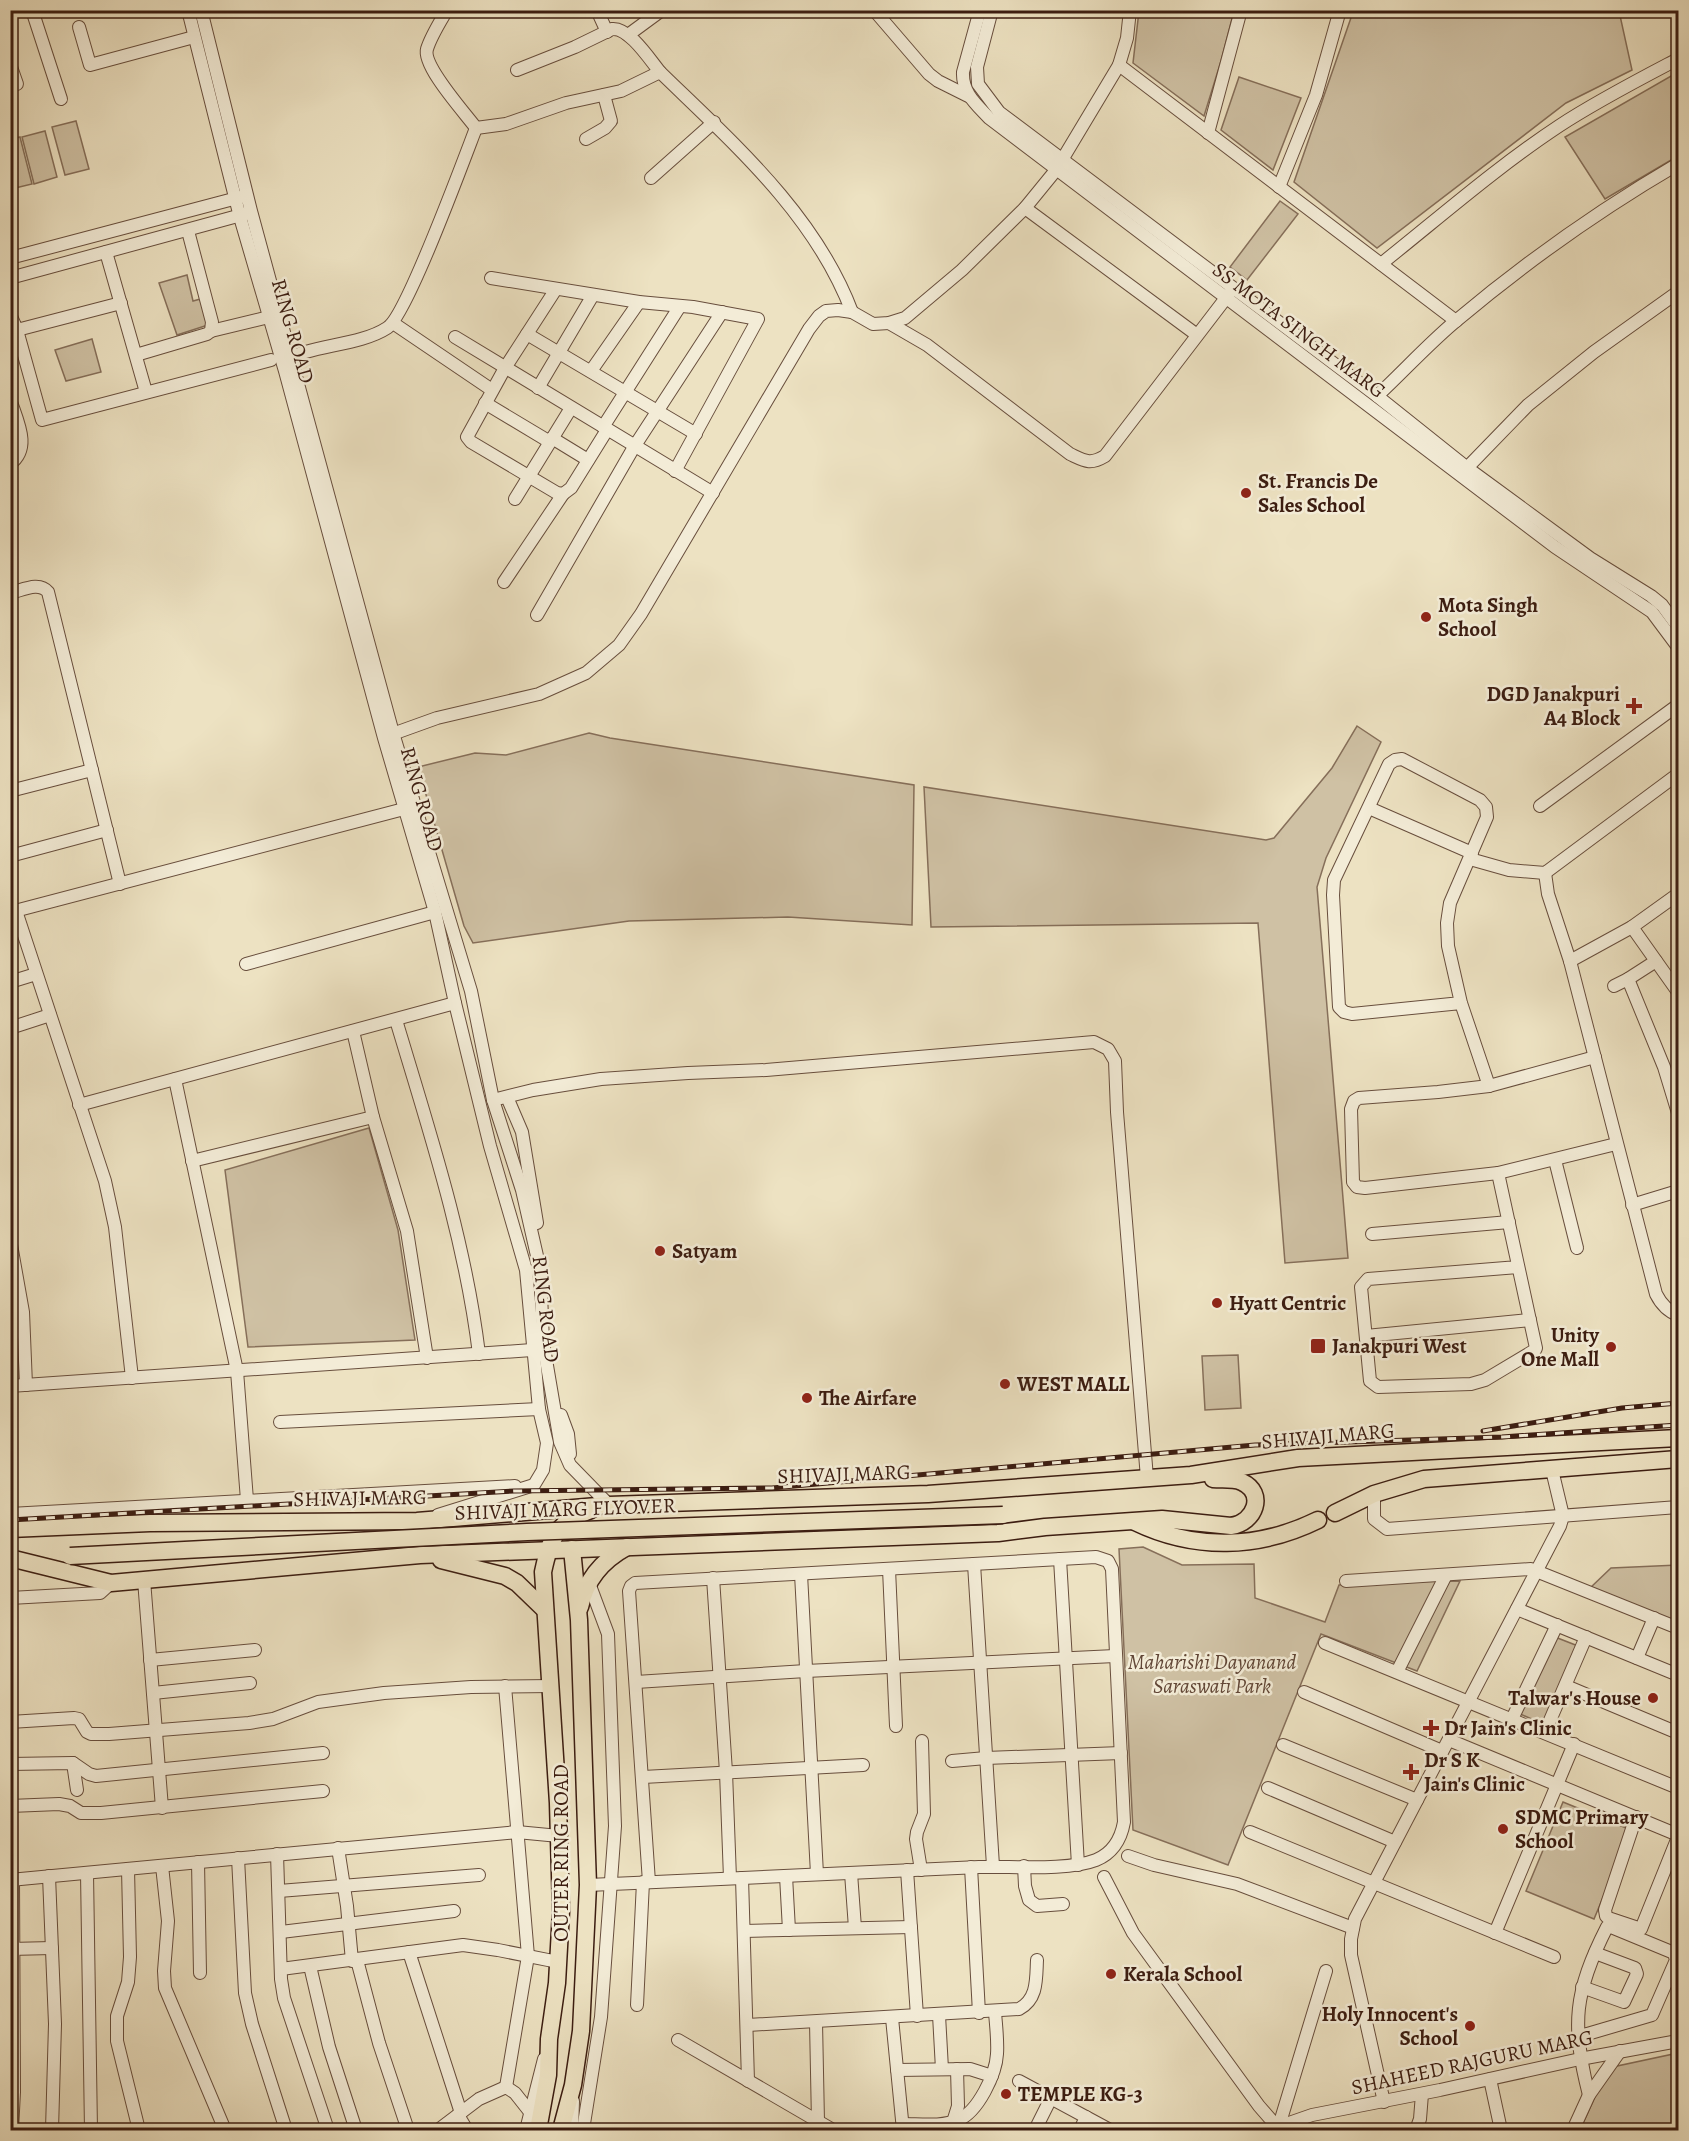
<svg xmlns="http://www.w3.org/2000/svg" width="1689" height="2141" font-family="Alegreya,serif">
  <rect width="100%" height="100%" fill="#ede2c2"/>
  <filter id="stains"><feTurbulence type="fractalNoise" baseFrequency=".00333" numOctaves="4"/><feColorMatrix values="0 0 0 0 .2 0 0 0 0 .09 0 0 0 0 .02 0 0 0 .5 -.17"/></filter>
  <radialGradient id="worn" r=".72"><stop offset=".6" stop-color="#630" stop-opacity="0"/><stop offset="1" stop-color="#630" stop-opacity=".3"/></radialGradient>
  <g fill="#cfc1a4" stroke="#866f5a" stroke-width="1.5">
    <path d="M1139,11H1234L1221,61L1204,116L1133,63Z"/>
    <path d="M1362,11H1619L1632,70L1566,103L1377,248L1294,182L1353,12Z"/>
    <path d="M1678,72V156L1605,199L1565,137Z"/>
    <path d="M1239,77L1301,98L1273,170L1221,130Z"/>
    <path d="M76,121L89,169L65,175L52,127Z"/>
    <path d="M45,131L57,177L34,184L22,137Z"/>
    <path d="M20,137L32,184L11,189V139Z"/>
    <path d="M1280,201L1298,214L1247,280L1230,267Z"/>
    <path d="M187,275L193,301L204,298L211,324L177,335L159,283Z"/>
    <path d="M92,339L101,372L66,381L55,350Z"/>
    <path d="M1357,726L1381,742L1326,858L1317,887L1348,1258L1285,1263L1258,923L931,927L924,787L1266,840L1274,838L1332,768Z"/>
    <path d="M589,733L610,738L914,785L912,925L788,917L629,921L473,943L464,926L418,767L475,753L506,755Z"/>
    <path d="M369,1128L398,1230L415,1340L248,1347L225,1170Z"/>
    <path d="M1238,1355L1241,1408L1205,1410L1202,1356Z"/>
    <path d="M1143,1547L1182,1565L1254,1564L1255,1598L1325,1622L1339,1585L1384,1582L1460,1581L1417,1671L1321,1634L1228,1865L1133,1830L1119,1549Z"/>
    <path d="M1678,1565V1629L1589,1589L1611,1568Z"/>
    <path d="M1555,1637L1578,1646L1545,1725L1518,1713Z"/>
    <path d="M1563,1802L1631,1830L1594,1919L1526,1891Z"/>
    <path d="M1678,2053V2130H1580L1608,2068Z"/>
  </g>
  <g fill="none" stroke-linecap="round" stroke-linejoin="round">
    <defs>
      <g id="minor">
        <path d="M32,10L61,99"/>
        <path d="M188,10L240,217L285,371L384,738L435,912L455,1003L490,1146L526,1270L539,1409L547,1443L543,1470L534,1485L438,1515"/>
        <path d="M201,10L251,211L393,733L471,991L493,1100L522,1190L540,1269L543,1342L560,1442L570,1465L609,1505"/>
        <path d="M447,10C440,22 431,36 427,49C422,66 465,113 476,128"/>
        <path d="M597,10L607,32"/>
        <path d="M874,10L929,74L938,81L968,96"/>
        <path d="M980,10L963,72C962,93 976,104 989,118L1555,547L1652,612L1678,647"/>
        <path d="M992,10L977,67L978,84L999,112L1377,396L1466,467L1590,558L1651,596L1662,605L1678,627"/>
        <path d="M79,27L90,65L194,37"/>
        <path d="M628,35L662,10"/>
        <path d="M10,64L17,84"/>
        <path d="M1119,65L1456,321"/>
        <path d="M517,70L575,47L612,29C629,27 650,60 660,72"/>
        <path d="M476,128L506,124L566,103L621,91L660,72C733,143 815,214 852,312"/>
        <path d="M1208,133L1241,10"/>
        <path d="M586,139L605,128L611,121L604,95"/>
        <path d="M651,178L714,122"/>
        <path d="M1279,187L1316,95L1340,10"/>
        <path d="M1025,208L1197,335"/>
        <path d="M106,252L146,392"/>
        <path d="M10,258L241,197"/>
        <path d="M1381,264C1440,217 1497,167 1559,126C1597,101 1638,80 1678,59"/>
        <path d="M10,278L245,214"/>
        <path d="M491,278L639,302L693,307L758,319L675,471"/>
        <path d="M556,289L505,368L467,437L471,442L557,493L563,494L571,488L607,430"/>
        <path d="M10,314L17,330L121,303"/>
        <path d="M393,323L492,390"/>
        <path d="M889,323L927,345L1070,454C1085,461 1090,465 1105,456L1229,294"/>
        <path d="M17,330L42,420L271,360"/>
        <path d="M211,331L269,317"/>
        <path d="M527,334L696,434"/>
        <path d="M455,337L713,493"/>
        <path d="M136,355L207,334L211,331L212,322L188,231"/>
        <path d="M286,359C315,345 361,345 387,328C406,317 464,159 476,128"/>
        <path d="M591,371L639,302"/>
        <path d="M538,388L593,295"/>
        <path d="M1377,396C1404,371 1429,343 1457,320C1526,262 1601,209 1678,164"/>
        <path d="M10,399C17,421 32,448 10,464"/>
        <path d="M485,403L550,442"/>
        <path d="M603,427L680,306"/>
        <path d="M552,438L588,460"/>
        <path d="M1462,473L1528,405L1594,352L1678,292"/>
        <path d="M515,499L571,408"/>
        <path d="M504,582L563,494"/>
        <path d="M10,593C23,590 39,581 48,592L120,884"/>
        <path d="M537,615L634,447L722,312"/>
        <path d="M387,736L437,718L539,694L586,673L619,645L641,614L809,329L819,316L826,311L838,310L852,312L873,324L889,323L905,318L962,270L1025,208L1056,170L1119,65L1127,38L1130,10"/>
        <path d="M10,791L92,770"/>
        <path d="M1540,806L1678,705"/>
        <path d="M1369,808L1472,853"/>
        <path d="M10,856L107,830"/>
        <path d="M1470,859L1509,870L1545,873L1678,774"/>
        <path d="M1545,873L1548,894L1570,961L1656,1294C1661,1304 1667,1311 1678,1315"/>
        <path d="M16,911L105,1181L115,1227L132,1378"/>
        <path d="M11,912L404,809"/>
        <path d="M1632,927L1678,992"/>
        <path d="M1570,961L1632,927L1678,894"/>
        <path d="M246,964L435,912"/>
        <path d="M1628,979L1664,1067L1678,1113"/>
        <path d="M10,982L36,974"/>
        <path d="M1614,986L1628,979L1656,961"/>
        <path d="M1461,1003L1352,1014L1344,1012L1339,1007L1333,895L1334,880L1389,764L1395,760L1402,759L1480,800L1486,807L1487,817L1450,903L1447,923L1448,946L1461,1003L1489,1086"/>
        <path d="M396,1020C429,1130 465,1239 479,1354"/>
        <path d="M10,1028L50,1015"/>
        <path d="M353,1031L373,1117L407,1231L427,1358"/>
        <path d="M1595,1057L1489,1086L1438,1092L1359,1098L1354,1101L1351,1109L1353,1182L1357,1187L1365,1188L1498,1173L1616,1144"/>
        <path d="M175,1079L237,1371L247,1500"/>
        <path d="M507,1097L522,1132L537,1223"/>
        <path d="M493,1100L533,1090L601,1079L688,1073L766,1070L1094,1042L1108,1049L1115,1061L1117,1112L1147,1478"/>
        <path d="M79,1105L455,1003"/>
        <path d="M10,1109V1111"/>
        <path d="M1555,1160L1577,1248"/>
        <path d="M192,1161L373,1117"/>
        <path d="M1498,1173L1536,1348L1535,1350L1485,1380L1471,1384L1378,1387L1370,1381L1361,1287L1368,1279L1518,1267"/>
        <path d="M1632,1205L1678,1191"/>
        <path d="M1372,1234L1509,1222"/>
        <path d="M10,1239L23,1312L26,1385"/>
        <path d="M1366,1336L1530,1320"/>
        <path d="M10,1386L532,1350"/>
        <path d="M561,1415L568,1434L570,1454"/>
        <path d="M280,1422L539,1409"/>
        <path d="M1374,1494V1519L1387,1529L1678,1507"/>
        <path d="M10,1514L515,1486"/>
        <path d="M1060,1559L1078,1865"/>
        <path d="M974,1564L993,1866"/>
        <path d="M889,1569L896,1726"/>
        <path d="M801,1574L817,1874"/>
        <path d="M713,1578L726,1772L730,1878"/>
        <path d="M144,1580L162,1808"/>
        <path d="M1346,1581L1531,1569L1678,1628"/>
        <path d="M10,1598L100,1593L111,1583"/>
        <path d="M1517,1609L1678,1675"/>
        <path d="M1325,1643L1678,1788"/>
        <path d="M1637,1658L1654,1618"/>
        <path d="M150,1660L255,1650"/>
        <path d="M1397,1672L1446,1575"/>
        <path d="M636,1682L806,1671L1115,1656"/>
        <path d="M505,1686L528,1956L506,2087"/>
        <path d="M1566,1686L1678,1733"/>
        <path d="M1304,1692L1442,1751"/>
        <path d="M153,1693L250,1683"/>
        <path d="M1512,1719L1557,1625"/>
        <path d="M10,1722L74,1718L79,1719L87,1732L91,1734H109L249,1723L273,1719L318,1702L384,1693L471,1687L551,1686"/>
        <path d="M1545,1732L1586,1637"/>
        <path d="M1449,1740L1678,1835"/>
        <path d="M1283,1745L1417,1800"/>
        <path d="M952,1761L986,1758L1121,1753"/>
        <path d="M73,1763L77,1790"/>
        <path d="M10,1764L73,1763L89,1774L96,1776L323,1753"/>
        <path d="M643,1777L863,1765"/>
        <path d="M1268,1788L1395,1842"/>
        <path d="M10,1806L59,1804L70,1806L81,1813H101L323,1791"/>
        <path d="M1636,1817L1605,1910L1606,1916L1608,1918L1641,1929L1678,1837"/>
        <path d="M1250,1832L1554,1957"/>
        <path d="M338,1848L347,1906L352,1961"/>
        <path d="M277,1854L281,1979L284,1998L328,2130"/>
        <path d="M1128,1856L1154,1865L1237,1884L1353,1928"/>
        <path d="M238,1858L245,1993L252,2024L286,2130"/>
        <path d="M198,1862L200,1973"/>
        <path d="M162,1866L168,1921L164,1971L165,1988L225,2130"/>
        <path d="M1024,1866L1025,1886L1029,1900L1037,1906L1063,1904"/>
        <path d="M971,1867L979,2013"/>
        <path d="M128,1869L130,1957L128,1982L117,2016V2041L139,2130"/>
        <path d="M907,1870L917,2016"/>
        <path d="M921,1870L916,1839L917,1832L924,1814L922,1741"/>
        <path d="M87,1873L91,2130"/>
        <path d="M851,1873L855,1928"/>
        <path d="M49,1876L55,2024L52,2130"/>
        <path d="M786,1876L789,1930"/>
        <path d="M1104,1877L1133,1933L1259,2106L1280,2130"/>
        <path d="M742,1878L748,2081"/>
        <path d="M10,1880L517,1832L559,1836"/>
        <path d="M588,1885L634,1883C749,1877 864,1872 979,1867C1011,1866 1068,1871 1096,1860C1113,1853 1121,1839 1124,1822L1112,1569L1108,1561L1096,1557L635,1583L631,1586L629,1591L649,1882"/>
        <path d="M279,1891L479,1875"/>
        <path d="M744,1931L911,1927"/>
        <path d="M281,1932L454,1911"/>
        <path d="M1495,1933L1574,1744"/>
        <path d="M10,1949L52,1948"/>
        <path d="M409,1952L461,2113"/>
        <path d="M357,1960L379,2043L408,2130"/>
        <path d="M310,1966L329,2047L356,2130"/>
        <path d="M281,1969L463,1945L498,1950L558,1962"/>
        <path d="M1582,1987L1624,2002L1637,1974L1635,1968L1595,1953"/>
        <path d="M637,2005L643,1882"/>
        <path d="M939,2015L942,2069"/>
        <path d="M892,2018L903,2130"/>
        <path d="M816,2022L818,2122"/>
        <path d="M748,2025L1019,2009C1038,1999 1036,1979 1037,1960"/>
        <path d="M1577,2037L1652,2015L1676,1960L1674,1953L1611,1927H1607C1574,1992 1571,2025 1589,2095"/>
        <path d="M678,2040L833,2130"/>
        <path d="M897,2070L970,2069L992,2076"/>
        <path d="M1490,2079L1501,2130"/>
        <path d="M1019,2081L1110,2130"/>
        <path d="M1384,2102L1351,1955V1939L1355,1919L1560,1526L1563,1516L1552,1470"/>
        <path d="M458,2115L467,2130"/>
        <path d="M953,2122L958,2106L957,2069"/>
        <path d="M903,2124C920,2124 942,2127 958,2120C978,2112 996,2074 997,2054C998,2041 996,2026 995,2012"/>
        <path d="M1278,2129L1326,1971"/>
        <path d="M12,2130L14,2092L13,1879"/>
        <path d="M438,2130L479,2099L506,2087L515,2093L530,2112"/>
        <path d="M526,2130L544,2059"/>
        <path d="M572,2130L573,2101"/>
        <path d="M583,2130L601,2017L615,1826L608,1634L589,1583"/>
        <path d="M1035,2130L1051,2098"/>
        <path d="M1080,2130L1086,2117"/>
        <path d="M1277,2130L1289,2123L1312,2115L1440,2090L1580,2059L1678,2041"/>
        <path d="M1416,2130L1420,2119L1422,2094"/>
        <path d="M1573,2130L1589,2095L1620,2051"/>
      </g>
      <g id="major">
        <path d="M1335,1513L1374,1494L1424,1479L1678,1459"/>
        <path d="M1135,1522C1195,1551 1259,1549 1318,1520"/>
        <path d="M10,1529L150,1523L417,1521L609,1505L928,1494L1191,1475L1298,1458L1678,1438"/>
        <path d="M10,1558L111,1583L420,1555L998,1533L1045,1527L1162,1519L1231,1526C1255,1523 1266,1493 1242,1482C1233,1478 1222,1480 1213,1479"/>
        <path d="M441,1560L505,1576L517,1583L545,1610"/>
        <path d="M580,1607C586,1579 603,1560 627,1547"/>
        <path d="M538,2130L548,2075L549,2039L557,1983L561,1911L558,1803L543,1572C550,1539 556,1522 591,1510"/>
        <path d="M561,2130L573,2085L581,2031L588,1885L579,1620L572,1549"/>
      </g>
    </defs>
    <use href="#minor" stroke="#684e3d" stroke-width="14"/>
    <use href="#major" stroke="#3c1d11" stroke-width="19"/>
    <use href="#minor" stroke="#f3ecd7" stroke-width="12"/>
    <use href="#major" stroke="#ede2c2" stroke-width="16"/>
    <defs>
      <g id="rail">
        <path d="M1483,1431L1622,1408L1678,1403"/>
        <path d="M10,1520L514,1491L772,1488L1255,1445L1502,1437L1678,1425"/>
      </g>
    </defs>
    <use href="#rail" stroke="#3c1d11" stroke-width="5"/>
    <use href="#rail" stroke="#f3ecd7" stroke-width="3" stroke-dasharray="9" stroke-linecap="butt"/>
    <defs>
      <path id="major-bridge" d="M70,1556L527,1532L1003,1515"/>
    </defs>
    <use href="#major-bridge" stroke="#3c1d11" stroke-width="19" stroke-linecap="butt"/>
    <use href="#major-bridge" stroke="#ede2c2" stroke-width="16"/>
  </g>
  <g fill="#8f2418" stroke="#f3ecd7" stroke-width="2">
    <circle cx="1246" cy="493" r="6"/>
    <circle cx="1426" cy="617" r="6"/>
    <path d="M1631 697h6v6h6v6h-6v6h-6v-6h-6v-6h6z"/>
    <circle cx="660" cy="1251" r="6"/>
    <circle cx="1217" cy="1303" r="6"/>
    <rect x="1310" y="1338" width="16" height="16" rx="3"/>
    <circle cx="1611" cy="1347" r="6"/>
    <circle cx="1005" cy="1384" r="6"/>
    <circle cx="807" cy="1398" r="6"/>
    <circle cx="1653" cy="1698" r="6"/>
    <path d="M1428 1719h6v6h6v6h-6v6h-6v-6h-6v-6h6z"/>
    <path d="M1408 1763h6v6h6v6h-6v6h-6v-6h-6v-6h6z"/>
    <circle cx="1503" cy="1829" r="6"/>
    <circle cx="1111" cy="1974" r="6"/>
    <circle cx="1470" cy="2026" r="6"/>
    <circle cx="1006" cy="2094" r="6"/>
  </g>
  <g text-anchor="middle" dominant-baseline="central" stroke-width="5" stroke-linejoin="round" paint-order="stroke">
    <g font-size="21" fill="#3c1d11" stroke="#f3ecd7">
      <text transform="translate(1299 330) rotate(37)">SS MOTA SINGH MARG</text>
      <text transform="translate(293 331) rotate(74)">RING ROAD</text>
      <text transform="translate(422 799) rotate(74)">RING ROAD</text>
      <text transform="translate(546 1309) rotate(83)">RING ROAD</text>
      <text transform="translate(1328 1436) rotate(-5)">SHIVAJI MARG</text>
      <text transform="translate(844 1474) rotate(-2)">SHIVAJI MARG</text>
      <text transform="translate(360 1498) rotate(-1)">SHIVAJI MARG</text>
      <text transform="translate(565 1509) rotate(-2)">SHIVAJI MARG FLYOVER</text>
      <text transform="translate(561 1853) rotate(-90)">OUTER RING ROAD</text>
      <text transform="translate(1472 2062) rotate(-12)">SHAHEED RAJGURU MARG</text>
    </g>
    <g font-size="21" font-weight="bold" fill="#3c1d11" stroke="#f3ecd7" text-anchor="start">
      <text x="1258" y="481">St. Francis De<tspan x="1258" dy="24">Sales School</tspan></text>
      <text x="1438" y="605">Mota Singh<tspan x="1438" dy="24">School</tspan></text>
      <text x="1620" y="694" text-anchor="end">DGD Janakpuri<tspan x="1620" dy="24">A4 Block</tspan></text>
      <text x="672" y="1251">Satyam</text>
      <text x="1229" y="1303">Hyatt Centric</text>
      <text x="1599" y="1335" text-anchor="end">Unity<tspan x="1599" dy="24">One Mall</tspan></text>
      <text x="1332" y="1346">Janakpuri West</text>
      <text x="1017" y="1384">WEST MALL</text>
      <text x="819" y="1398">The Airfare</text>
      <text x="1641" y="1698" text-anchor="end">Talwar's House</text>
      <text x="1444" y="1728">Dr Jain's Clinic</text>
      <text x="1424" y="1760">Dr S K<tspan x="1424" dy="24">Jain's Clinic</tspan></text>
      <text x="1515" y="1817">SDMC Primary<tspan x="1515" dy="24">School</tspan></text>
      <text x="1123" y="1974">Kerala School</text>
      <text x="1458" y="2014" text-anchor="end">Holy Innocent's<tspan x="1458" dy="24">School</tspan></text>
      <text x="1018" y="2094">TEMPLE KG-3</text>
    </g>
    <g font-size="21" font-style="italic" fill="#614636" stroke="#f3ecd7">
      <text x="1212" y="1662">Maharishi Dayanand<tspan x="1212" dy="24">Saraswati Park</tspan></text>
    </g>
  </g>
  <rect width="1689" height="2141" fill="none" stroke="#ede2c2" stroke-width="36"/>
  <rect x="12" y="12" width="1665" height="2117" fill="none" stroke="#3c1d11" stroke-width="3"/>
  <rect x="18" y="18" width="1653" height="2105" fill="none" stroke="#3c1d11" stroke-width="1.5"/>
  <rect width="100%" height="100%" filter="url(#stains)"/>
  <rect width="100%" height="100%" fill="url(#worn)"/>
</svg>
